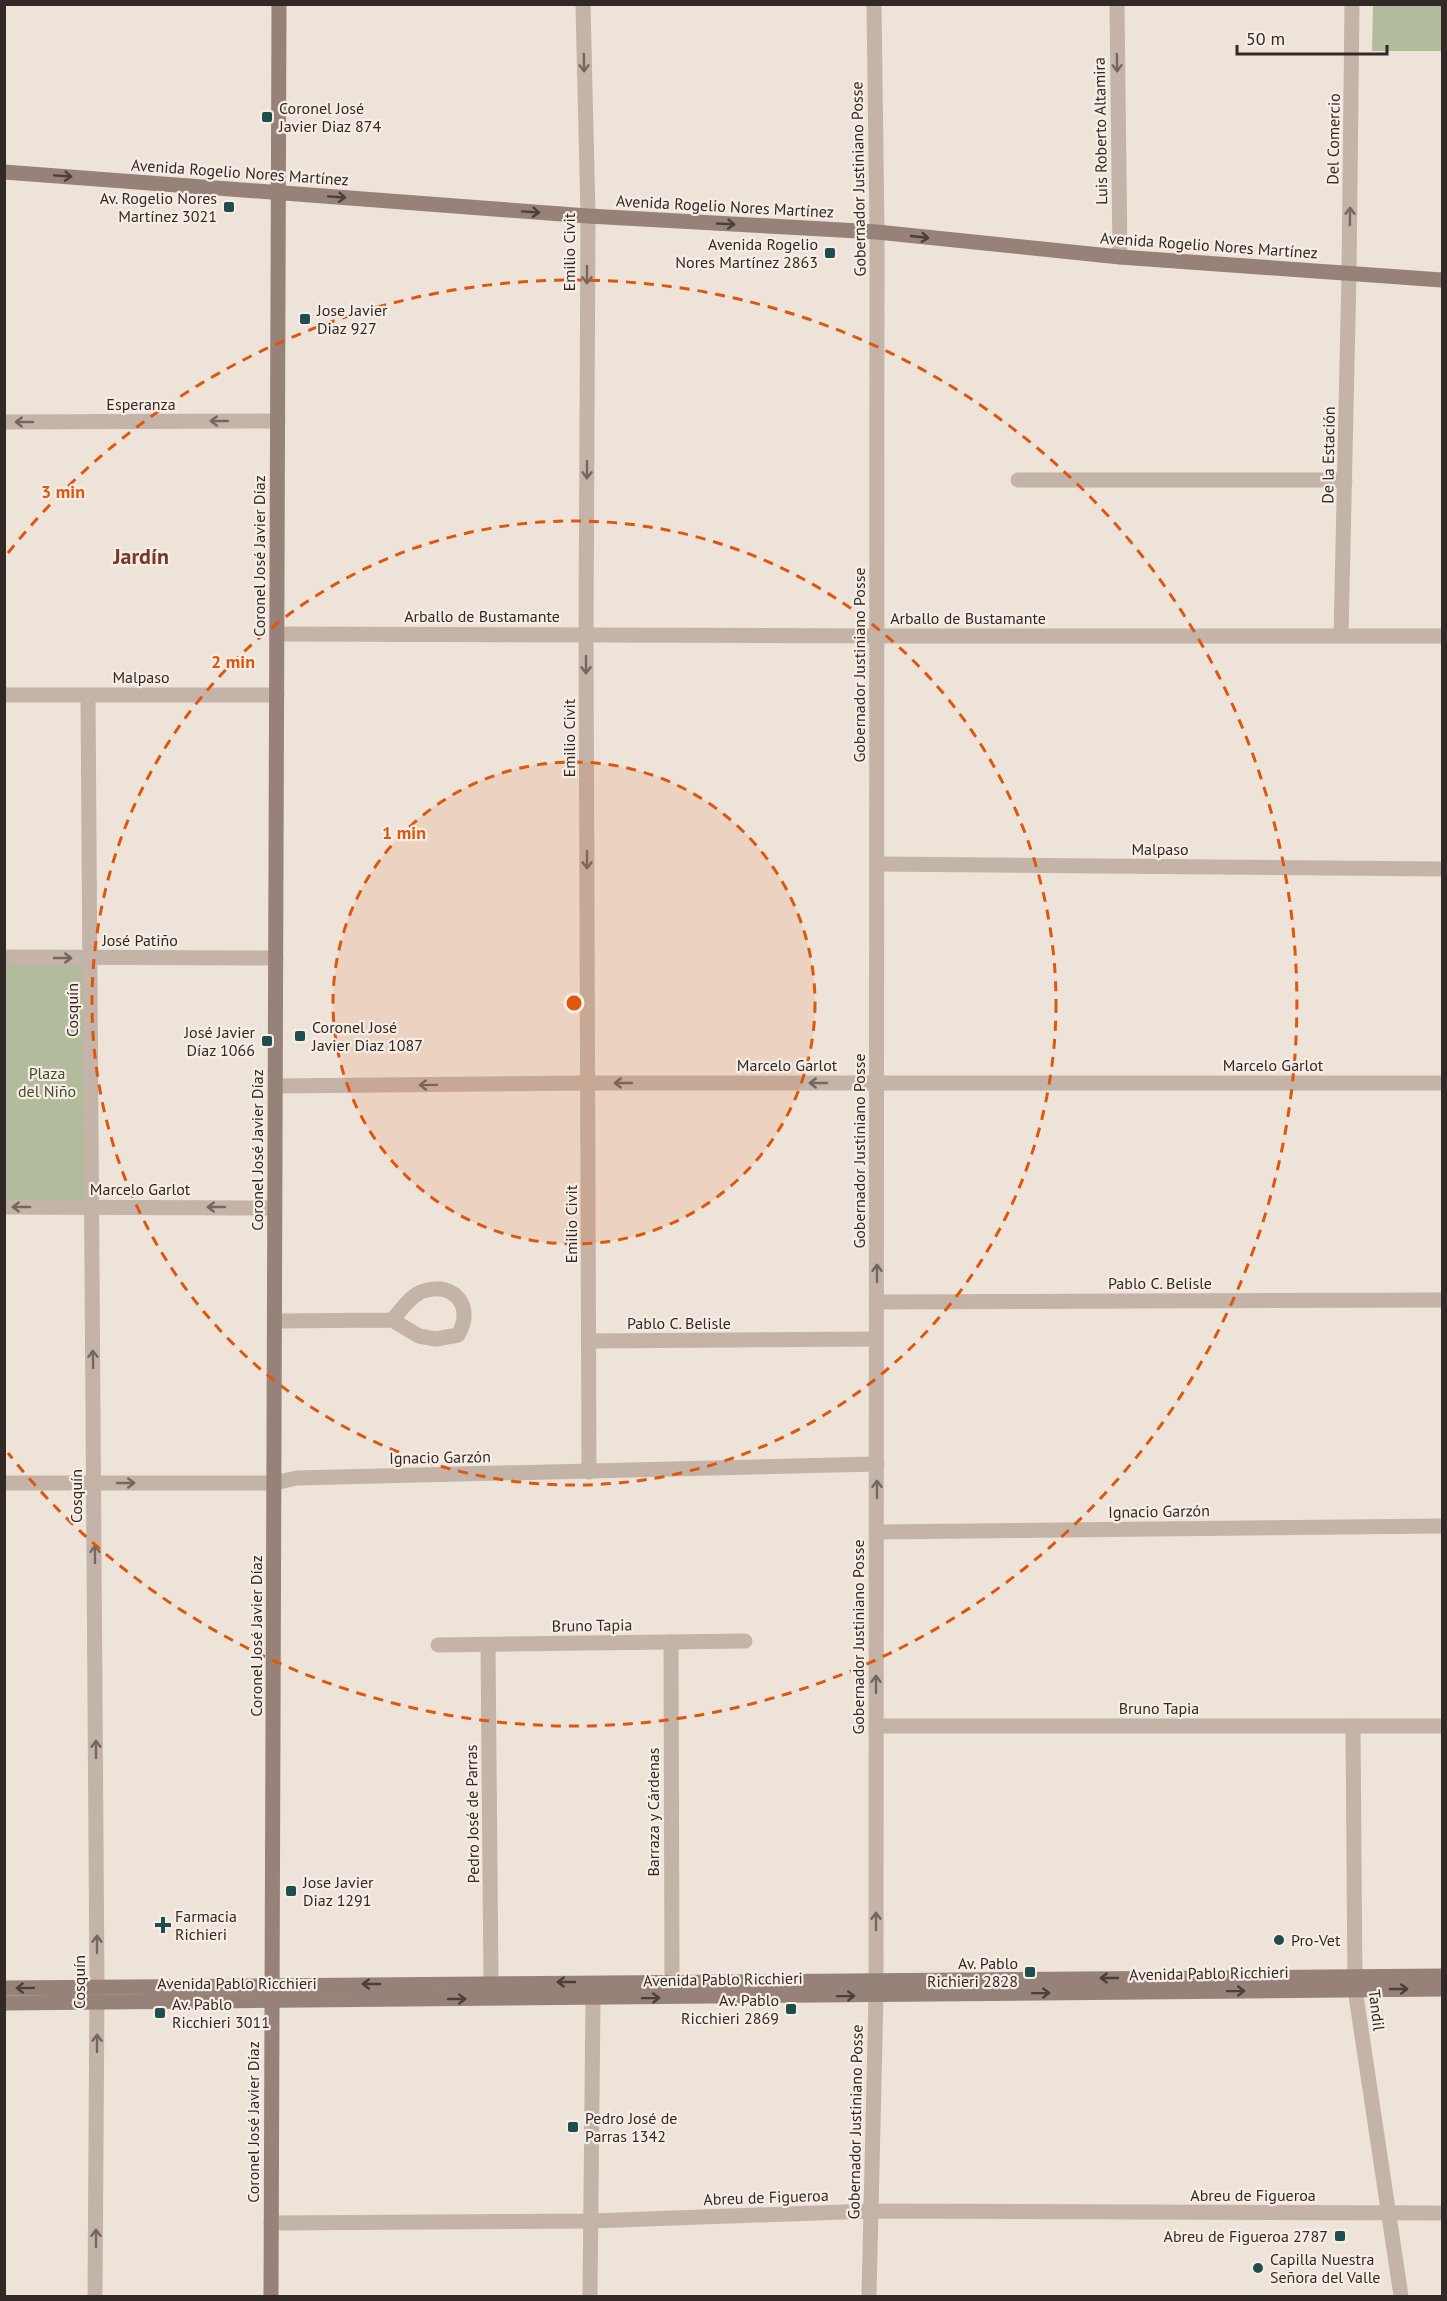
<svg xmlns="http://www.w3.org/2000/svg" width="1447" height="2301" font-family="'PT Sans',sans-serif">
  <rect width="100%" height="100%" fill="#eee3d9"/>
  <g fill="#b2bb9b">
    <path d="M1373,5H1442V51H1372Z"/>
    <path d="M5,957L89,958L91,1207H5Z"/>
  </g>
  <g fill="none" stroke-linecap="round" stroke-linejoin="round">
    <g stroke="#c4b3a7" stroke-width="15">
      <path d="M583,4L588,216L586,634L589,1472"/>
      <path d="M1117,4L1120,257"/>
      <path d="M4,422L278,421"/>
      <path d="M1018,480H1345"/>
      <path d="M277,634L877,636H1442"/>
      <path d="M1341,636L1349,274L1352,4"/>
      <path d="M4,695H277"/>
      <path d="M88,695L97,1987L95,2296"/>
      <path d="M877,864L1442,869"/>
      <path d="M4,957L276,958"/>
      <path d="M276,1086L589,1083H1442"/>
      <path d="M4,1207L275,1208"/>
      <path d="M877,1302L1442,1300"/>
      <path d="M275,1321L392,1320L419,1336L436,1339L458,1335C475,1307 454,1281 424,1291C411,1294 401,1311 392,1320"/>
      <path d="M590,1341L876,1339"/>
      <path d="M4,1483H274L297,1478L877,1464"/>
      <path d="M876,1532L1442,1526"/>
      <path d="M671,1642L672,1982"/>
      <path d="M438,1645L745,1641"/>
      <path d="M488,1645L491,1983"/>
      <path d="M876,1726H1442"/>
      <path d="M1353,1726L1355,1989L1401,2296"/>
      <path d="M271,2223L591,2221L871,2211L1442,2213"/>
      <path d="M590,2296L593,1999"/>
      <path d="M869,2296L876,1995L877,232L874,4"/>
    </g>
    <g stroke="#978279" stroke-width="15">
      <path d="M4,172L588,216L877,232L1120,257L1442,280"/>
      <path d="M4,1988L1442,1976"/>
      <path d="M4,2003L1442,1989"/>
      <path d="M271,2296L279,4"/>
    </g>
  </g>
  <defs><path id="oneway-shaft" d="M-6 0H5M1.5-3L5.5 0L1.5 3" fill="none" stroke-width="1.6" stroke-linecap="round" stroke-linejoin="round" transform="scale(1.5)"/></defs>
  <g stroke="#746761">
    <use href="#oneway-shaft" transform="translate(584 63) rotate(89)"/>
    <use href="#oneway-shaft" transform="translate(1117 63) rotate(89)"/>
    <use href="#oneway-shaft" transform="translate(1350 216) rotate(-89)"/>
    <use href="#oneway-shaft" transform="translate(587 275) rotate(90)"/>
    <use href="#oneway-shaft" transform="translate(219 421) rotate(180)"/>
    <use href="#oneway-shaft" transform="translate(24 422) rotate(180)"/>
    <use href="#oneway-shaft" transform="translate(587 470) rotate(90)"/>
    <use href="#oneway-shaft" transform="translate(586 665) rotate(90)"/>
    <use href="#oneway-shaft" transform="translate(587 860) rotate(90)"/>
    <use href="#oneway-shaft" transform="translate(63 958)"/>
    <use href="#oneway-shaft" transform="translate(623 1083) rotate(-180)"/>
    <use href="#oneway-shaft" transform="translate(818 1083) rotate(-180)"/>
    <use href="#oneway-shaft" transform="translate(428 1085) rotate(179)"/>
    <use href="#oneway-shaft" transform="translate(21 1207) rotate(-180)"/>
    <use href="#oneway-shaft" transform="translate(216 1207) rotate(-180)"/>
    <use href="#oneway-shaft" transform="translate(877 1273) rotate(-90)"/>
    <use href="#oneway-shaft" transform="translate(93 1359) rotate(-91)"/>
    <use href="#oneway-shaft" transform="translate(126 1483)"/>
    <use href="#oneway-shaft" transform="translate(877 1489) rotate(-90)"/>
    <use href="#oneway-shaft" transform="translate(95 1554) rotate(-90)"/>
    <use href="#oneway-shaft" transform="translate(876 1684) rotate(-90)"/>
    <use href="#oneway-shaft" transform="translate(96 1749) rotate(-90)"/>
    <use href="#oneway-shaft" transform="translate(876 1921) rotate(-90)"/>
    <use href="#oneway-shaft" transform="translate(97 1944) rotate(-90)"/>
    <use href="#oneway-shaft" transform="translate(97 2043) rotate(-90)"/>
    <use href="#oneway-shaft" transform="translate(96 2238) rotate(-90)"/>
  </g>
  <g stroke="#4b3f3c">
    <use href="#oneway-shaft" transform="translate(63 176) rotate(4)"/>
    <use href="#oneway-shaft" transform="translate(337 197) rotate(4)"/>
    <use href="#oneway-shaft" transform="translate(531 212) rotate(4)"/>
    <use href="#oneway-shaft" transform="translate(726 224) rotate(3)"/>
    <use href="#oneway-shaft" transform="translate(920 237) rotate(6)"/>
    <use href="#oneway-shaft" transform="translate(1109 1978) rotate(180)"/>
    <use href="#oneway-shaft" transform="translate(566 1982) rotate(180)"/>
    <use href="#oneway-shaft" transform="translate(371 1984) rotate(180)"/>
    <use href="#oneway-shaft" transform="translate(25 1988) rotate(179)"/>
    <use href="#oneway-shaft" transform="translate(1399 1989)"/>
    <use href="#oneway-shaft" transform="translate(1236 1991) rotate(-1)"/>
    <use href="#oneway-shaft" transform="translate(1041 1993) rotate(-1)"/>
    <use href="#oneway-shaft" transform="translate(846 1996) rotate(-1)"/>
    <use href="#oneway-shaft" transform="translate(651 1998) rotate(-1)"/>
    <use href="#oneway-shaft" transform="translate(457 1999)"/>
  </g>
  <circle cx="574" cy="1003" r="241" fill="#df570d" fill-opacity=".12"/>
  <g fill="none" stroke="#df570d" stroke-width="3" stroke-dasharray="10 8">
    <circle cx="574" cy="1003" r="241"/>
    <circle cx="574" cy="1003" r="482"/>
    <path d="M8 553A723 723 0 1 1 8 1453"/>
  </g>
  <g fill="#214d4e" stroke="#f6ede5" stroke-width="2">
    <rect x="261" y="111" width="12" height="12" rx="3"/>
    <rect x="223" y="201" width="12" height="12" rx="3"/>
    <rect x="824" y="247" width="12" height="12" rx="3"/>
    <rect x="299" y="313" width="12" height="12" rx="3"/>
    <rect x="294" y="1030" width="12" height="12" rx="3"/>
    <rect x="261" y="1035" width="12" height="12" rx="3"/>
    <rect x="285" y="1885" width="12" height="12" rx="3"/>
    <path d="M160 1916h6v6h6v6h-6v6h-6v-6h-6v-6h6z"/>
    <circle cx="1279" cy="1940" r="6"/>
    <rect x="1024" y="1966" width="12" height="12" rx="3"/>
    <rect x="785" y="2003" width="12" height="12" rx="3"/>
    <rect x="154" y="2007" width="12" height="12" rx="3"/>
    <rect x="567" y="2121" width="12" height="12" rx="3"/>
    <rect x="1334" y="2230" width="12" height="12" rx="3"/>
    <circle cx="1258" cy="2268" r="6"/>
  </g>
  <g text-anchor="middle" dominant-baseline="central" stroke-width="4.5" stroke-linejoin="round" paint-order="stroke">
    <g font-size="16" fill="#322927" stroke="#f6ede5" text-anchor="start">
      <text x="279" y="108">Coronel José<tspan x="279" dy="18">Javier Diaz 874</tspan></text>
      <text x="217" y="198" text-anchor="end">Av. Rogelio Nores<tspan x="217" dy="18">Martínez 3021</tspan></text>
      <text x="818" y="244" text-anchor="end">Avenida Rogelio<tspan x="818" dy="18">Nores Martínez 2863</tspan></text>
      <text x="317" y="310">Jose Javier<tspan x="317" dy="18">Diaz 927</tspan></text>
      <text x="312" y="1027">Coronel José<tspan x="312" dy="18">Javier Diaz 1087</tspan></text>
      <text x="255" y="1032" text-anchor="end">José Javier<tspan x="255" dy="18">Díaz 1066</tspan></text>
      <text x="303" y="1882">Jose Javier<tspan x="303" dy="18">Diaz 1291</tspan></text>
      <text x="175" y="1916">Farmacia<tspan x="175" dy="18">Richieri</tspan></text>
      <text x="1291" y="1940">Pro-Vet</text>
      <text x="1018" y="1963" text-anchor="end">Av. Pablo<tspan x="1018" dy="18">Richieri 2828</tspan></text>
      <text x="779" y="2000" text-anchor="end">Av. Pablo<tspan x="779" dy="18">Ricchieri 2869</tspan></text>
      <text x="172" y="2004">Av. Pablo<tspan x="172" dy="18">Ricchieri 3011</tspan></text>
      <text x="585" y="2118">Pedro José de<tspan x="585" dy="18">Parras 1342</tspan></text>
      <text x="1328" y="2236" text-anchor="end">Abreu de Figueroa 2787</text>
      <text x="1270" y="2259">Capilla Nuestra<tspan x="1270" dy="18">Señora del Valle</tspan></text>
    </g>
    <g font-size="16" fill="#322927" stroke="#f6ede5">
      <text transform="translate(1100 131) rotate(-91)">Luis Roberto Altamira</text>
      <text transform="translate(1333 139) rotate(-89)">Del Comercio</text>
      <text transform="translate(240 172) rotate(4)">Avenida Rogelio Nores Martínez</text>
      <text transform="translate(858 179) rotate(-91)">Gobernador Justiniano Posse</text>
      <text transform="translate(725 206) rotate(3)">Avenida Rogelio Nores Martínez</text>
      <text transform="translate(1209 245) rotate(4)">Avenida Rogelio Nores Martínez</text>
      <text transform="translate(569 252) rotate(-90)">Emilio Civit</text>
      <text x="141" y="404">Esperanza</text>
      <text transform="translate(1328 455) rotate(-89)">De la Estación</text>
      <text transform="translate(259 556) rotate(-90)">Coronel José Javier Díaz</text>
      <text x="482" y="616">Arballo de Bustamante</text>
      <text x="968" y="618">Arballo de Bustamante</text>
      <text transform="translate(859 665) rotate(-90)">Gobernador Justiniano Posse</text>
      <text x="141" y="677">Malpaso</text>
      <text transform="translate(569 738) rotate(-90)">Emilio Civit</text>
      <text x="1160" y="849">Malpaso</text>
      <text x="140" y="940">José Patiño</text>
      <text transform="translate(72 1010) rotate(-90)">Cosquín</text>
      <text x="787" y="1065">Marcelo Garlot</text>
      <text x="1273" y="1065">Marcelo Garlot</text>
      <text transform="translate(257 1150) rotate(-90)">Coronel José Javier Díaz</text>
      <text transform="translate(859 1151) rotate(-90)">Gobernador Justiniano Posse</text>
      <text x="140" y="1189">Marcelo Garlot</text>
      <text transform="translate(571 1224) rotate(-90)">Emilio Civit</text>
      <text x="1160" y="1283">Pablo C. Belisle</text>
      <text x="679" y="1323">Pablo C. Belisle</text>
      <text transform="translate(440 1457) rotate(-1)">Ignacio Garzón</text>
      <text transform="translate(76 1496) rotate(-90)">Cosquín</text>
      <text transform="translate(1159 1511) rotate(-1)">Ignacio Garzón</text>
      <text transform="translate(592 1625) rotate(-1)">Bruno Tapia</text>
      <text transform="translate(256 1636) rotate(-90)">Coronel José Javier Díaz</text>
      <text transform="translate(858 1637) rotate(-90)">Gobernador Justiniano Posse</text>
      <text x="1159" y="1708">Bruno Tapia</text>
      <text transform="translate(653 1812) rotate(-90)">Barraza y Cárdenas</text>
      <text transform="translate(472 1814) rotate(-91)">Pedro José de Parras</text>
      <text transform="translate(1209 1973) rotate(-1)">Avenida Pablo Ricchieri</text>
      <text transform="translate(723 1979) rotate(-1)">Avenida Pablo Ricchieri</text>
      <text transform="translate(79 1982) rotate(-90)">Cosquín</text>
      <text x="237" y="1983">Avenida Pablo Ricchieri</text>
      <text transform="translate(1377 2010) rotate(83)">Tandil</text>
      <text transform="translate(253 2122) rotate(-90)">Coronel José Javier Díaz</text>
      <text transform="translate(855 2122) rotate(-89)">Gobernador Justiniano Posse</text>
      <text x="1253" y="2195">Abreu de Figueroa</text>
      <text transform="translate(766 2197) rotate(-2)">Abreu de Figueroa</text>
    </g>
    <g font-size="16" fill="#434d2d" stroke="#f6ede5">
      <text x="47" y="1073">Plaza<tspan x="47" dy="18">del Niño</tspan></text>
    </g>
    <g font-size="22" font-weight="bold" fill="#773829" stroke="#f6ede5">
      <text x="141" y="556">Jardín</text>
    </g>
  </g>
  <circle cx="574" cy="1003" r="9" fill="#df570d" stroke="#f6ede5" stroke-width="3"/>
  <g font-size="18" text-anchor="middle" font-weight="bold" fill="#df570d" stroke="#f6ede5" stroke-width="4.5" stroke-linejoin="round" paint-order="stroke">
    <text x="63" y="498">3 min</text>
    <text x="233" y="668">2 min</text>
    <text x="404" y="839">1 min</text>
  </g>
  <rect width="1447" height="2301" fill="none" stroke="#322927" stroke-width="12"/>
  <path d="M1237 45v9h150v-9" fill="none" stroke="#322927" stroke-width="3"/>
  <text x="1246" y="45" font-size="18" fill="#322927" stroke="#f6ede5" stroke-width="4.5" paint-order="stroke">50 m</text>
</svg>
